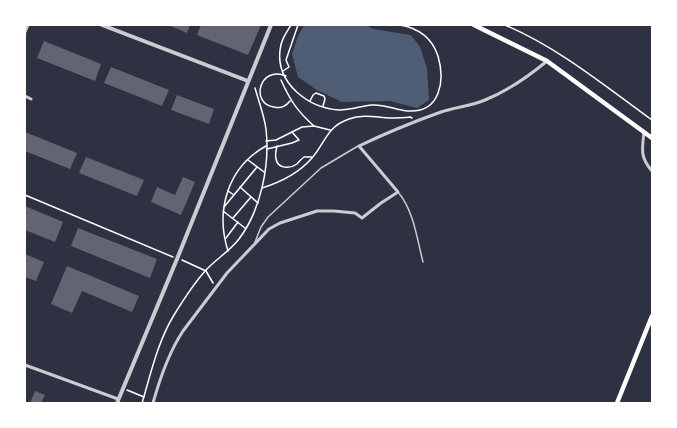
<svg xmlns="http://www.w3.org/2000/svg" width="677" height="428" font-family="'PT Sans',sans-serif">
  <rect width="100%" height="100%" fill="#2d3142"/>
  <path fill="#4f5d75" d="M304,25H366L373,29L411,35L420,47L427,68L429,100L417,108L390,101L342,102L317,90L298,77L292,54L298,36Z"/>
  <g fill="#626471">
    <path d="M168,25H190L187,33Z"/>
    <path d="M201,25H261L248,55L197,35Z"/>
    <path d="M44,41L101,64L95,81L37,58Z"/>
    <path d="M111,67L169,90L162,106L104,83Z"/>
    <path d="M177,95L214,109L209,124L171,110Z"/>
    <path d="M25,132L77,153L70,169L25,151Z"/>
    <path d="M86,157L144,180L137,196L79,173Z"/>
    <path d="M183,177L195,182L181,215L151,202L157,187L175,195Z"/>
    <path d="M25,206L63,222L55,242L25,230Z"/>
    <path d="M78,228L157,259L150,278L71,246Z"/>
    <path d="M25,254L44,262L36,281L25,277Z"/>
    <path d="M67,266L139,296L132,312L82,291L72,313L51,304Z"/>
    <path d="M35,391L45,395L41,403H30Z"/>
  </g>
  <g fill="none" stroke-linecap="round" stroke-linejoin="round">
    <g stroke="#fff" stroke-width="1.5">
      <path d="M291,25C286,33 281,40 280,50C276,84 309,108 339,110C351,110 361,106 372,105C384,104 396,110 408,111C441,113 445,80 438,56C432,38 418,28 400,25"/>
      <path d="M505,25C559,48 605,86 652,120"/>
      <path d="M283,71L289,67L286,60L298,25"/>
      <path d="M286,76C259,65 250,104 274,107C281,109 286,106 290,101"/>
      <path d="M281,80C290,100 297,111 314,126"/>
      <path d="M310,101L313,95L316,93L324,96L325,99L323,106"/>
      <path d="M266,141L276,140L302,127L314,126L330,130"/>
      <path d="M277,146C276,150 275,155 276,159C278,169 290,169 297,164C299,162 301,159 304,157H312"/>
      <path d="M267,149L292,143L299,140L292,132"/>
      <path d="M248,160L264,172"/>
      <path d="M240,187L258,203"/>
      <path d="M262,188C281,182 299,173 312,158C326,142 326,127 349,119C362,114 375,117 389,118C396,118 403,118 410,117L412,118"/>
      <path d="M228,191L234,195"/>
      <path d="M25,195L173,257"/>
      <path d="M224,207L257,167"/>
      <path d="M223,211L245,228"/>
      <path d="M233,218L251,197"/>
      <path d="M226,238L238,222"/>
      <path d="M228,251C215,210 228,167 266,146"/>
      <path d="M182,260L206,271L213,283"/>
      <path d="M127,390L144,397"/>
      <path d="M142,403C151,373 158,341 174,315C182,302 196,281 206,270C216,259 230,251 239,239C261,210 270,165 266,129C264,115 259,102 255,88"/>
    </g>
    <g stroke="#caccd0" stroke-width="1.5">
      <path d="M398,192C414,211 417,239 423,262"/>
      <path d="M255,242L261,227L268,217L321,168L358,146"/>
    </g>
    <g stroke="#caccd0" stroke-width="3">
      <path d="M25,32L28,25"/>
      <path d="M25,96L31,99"/>
      <path d="M644,132C642,150 640,157 652,171"/>
      <path d="M25,365L118,399"/>
      <path d="M153,403C160,378 169,352 183,331L227,273L269,229L280,223L317,211H334L355,213L362,218L381,203L398,192L359,146C386,133 413,122 441,112C456,107 471,106 485,100C507,91 529,76 547,61"/>
    </g>
    <g stroke="#caccd0" stroke-width="4">
      <path d="M102,25L248,81"/>
      <path d="M117,403L177,259L271,25"/>
    </g>
    <g stroke="#fff" stroke-width="4.5">
      <path d="M474,25L547,61L652,138"/>
      <path d="M617,403L652,316"/>
    </g>
  </g>
  <rect width="677" height="428" fill="none" stroke="#ffffff" stroke-width="52"/>
</svg>
